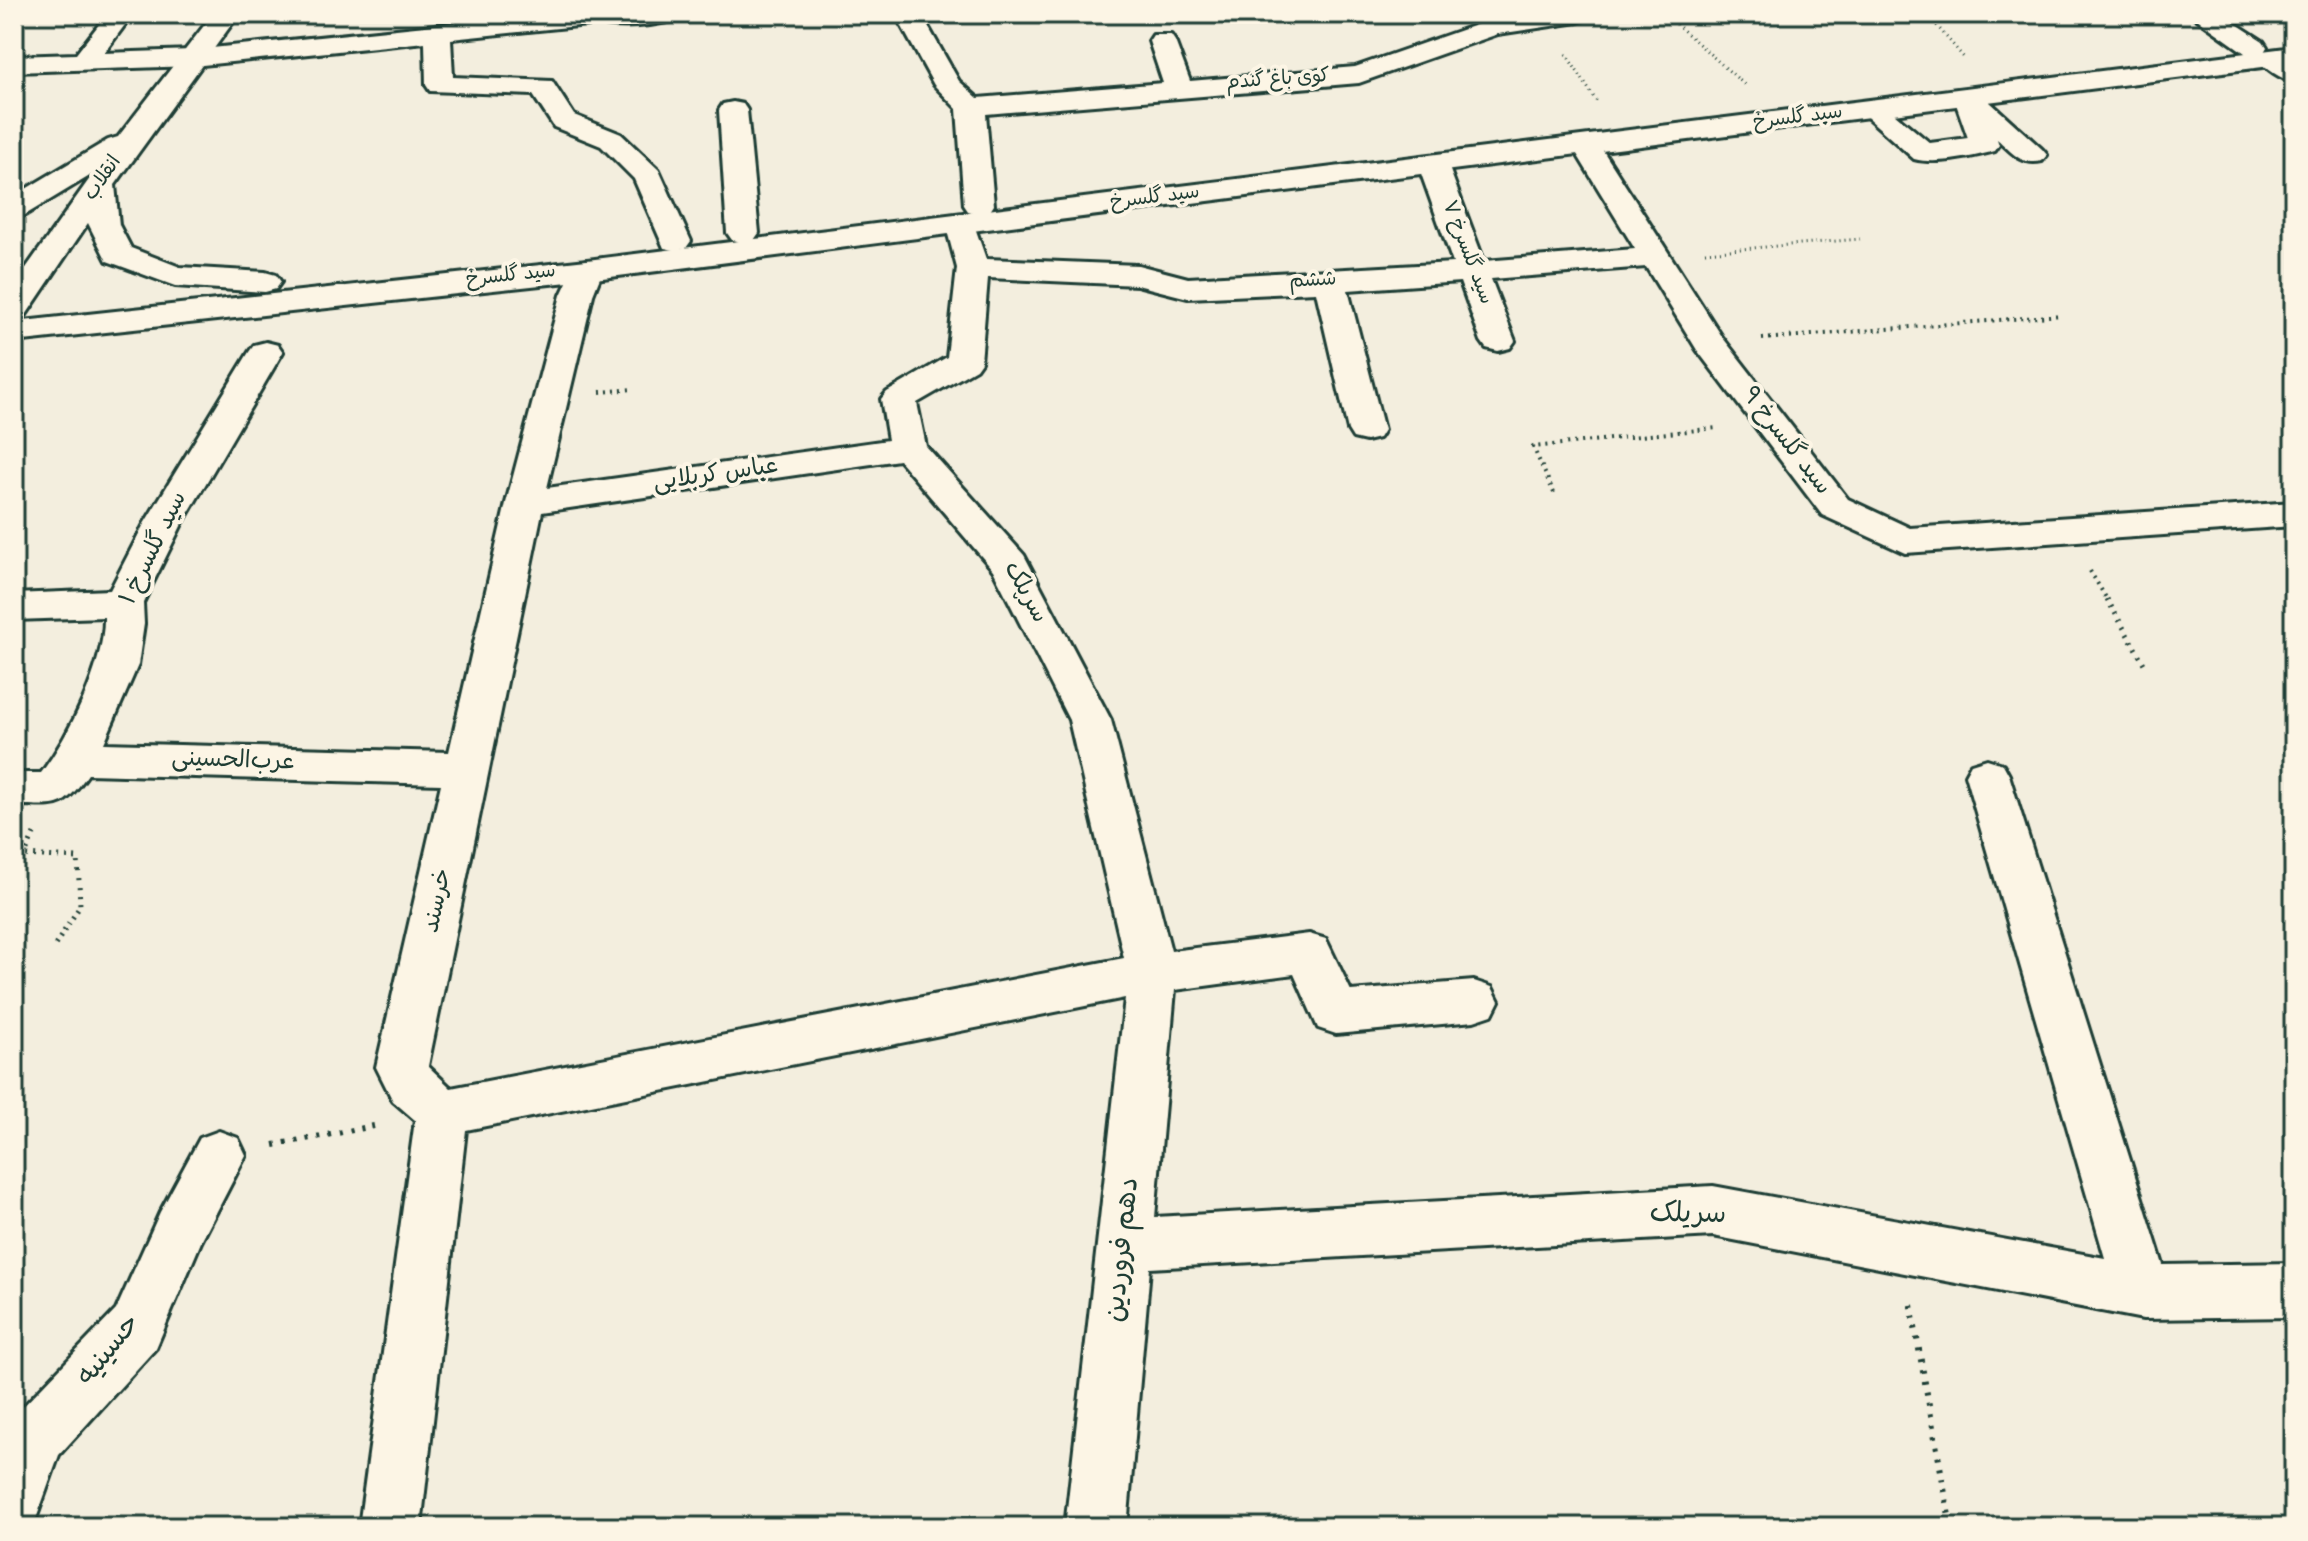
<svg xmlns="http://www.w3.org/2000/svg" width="2308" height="1541" font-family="'Gochi Hand','Playpen Sans Arabic',sans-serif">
  <rect width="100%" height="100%" fill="#f3eede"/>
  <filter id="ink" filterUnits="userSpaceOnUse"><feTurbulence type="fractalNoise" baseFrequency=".0125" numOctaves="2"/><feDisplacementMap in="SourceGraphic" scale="16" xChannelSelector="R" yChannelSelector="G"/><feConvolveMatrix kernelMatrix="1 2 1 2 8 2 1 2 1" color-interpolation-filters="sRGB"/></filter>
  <g filter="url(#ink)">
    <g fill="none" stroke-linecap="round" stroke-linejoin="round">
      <defs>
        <g id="minor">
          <path d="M107,14H133L104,53L193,50L542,14H684L680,19C653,26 625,29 598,24L451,39L453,77L552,81L574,115L621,134L659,170L691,241L686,248L675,250L664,248L634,179L601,146L554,127L533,95L430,91L426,85L425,42L193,66L14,72V56L76,54Z"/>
          <path d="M895,14H921L959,81L978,98L1163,83L1149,41L1153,35H1171L1175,41L1190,81L1355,67L1493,19L1527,14H1591L1587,19L1578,22L1498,34L1359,83L986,114L994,205L990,211L979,214L968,211L964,205L957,109L934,85Z"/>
          <path d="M2190,14H2221L2263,41L2267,47L2264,52H2281L2294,62V82C2281,79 2265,69 2258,58L2261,53H2245Z"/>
          <path d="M1968,90L1980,93L2042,149L2047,155L2042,161C2021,166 2012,152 1997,139L1999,145L1995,151C1972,157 1937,165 1914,159L1859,110L1863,104L1873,102L1883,104L1930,143L1968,138L1954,98L1958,92Z"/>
          <path d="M733,102L743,104L747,110L759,233L754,240L743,242L732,240L727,233L719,110L723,104Z"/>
          <path d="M1586,137L1596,140L1600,146L1723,338L1848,499L1910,528L2294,502V526L1905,553L1822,515L1697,350L1646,267L1491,279L1515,341L1510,348L1498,351L1486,348L1481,341L1460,282L1348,290L1384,430L1379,438L1366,441L1353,438L1348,430L1316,292L1188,298L1137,285L988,278L981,362L976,369L917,403L926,446L1024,555L1111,720L1171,951L1309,934L1326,939L1351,991L1474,981L1492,987L1499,1001L1492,1015L1474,1021L1336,1034L1318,1028L1294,974L1175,990L1155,1217L1713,1186L2105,1258L1965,775L1971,764L1987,759L2003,764L2009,775L2163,1265L2294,1263V1317L2143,1319L1713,1236L1150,1268L1127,1527H1065L1125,998L466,1130L421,1527H359L415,1120L393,1101L376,1067L441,784L88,774C61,812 59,805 14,805V773H41C69,736 105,664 104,617L14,620V594L110,590L144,524L249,352L254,345L266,342L278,345L283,352L182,524L143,603L144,624L138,665L104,743L449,752L506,503L561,295L576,263L587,260L598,263L603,270L593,295L547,488L888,440L881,399L887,392L947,357L957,268L945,223L949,216L960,214L971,216L986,259L1138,265L1188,278L1453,263L1418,165L1423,159L1433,156L1443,159L1448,165L1484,261L1635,249L1572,146L1576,140ZM899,460L993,570L1069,720L1124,958L451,1088L428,1066L542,512Z"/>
          <path d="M219,1131L238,1138L246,1155L201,1242L156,1348L59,1455L36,1519L14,1527L15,1415L116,1310L160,1212L200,1138Z"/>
        </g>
        <g id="major">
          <path d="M213,14H239L115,185L119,225L131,248L180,267L265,272L276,275L281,282L276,289L265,292L175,286L107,261L88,223L26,315L14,318V285L93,174L25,215L14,218V196L108,140L118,137Z"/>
          <path d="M2294,47V63L587,280L14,342V322L587,260Z"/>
        </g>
      </defs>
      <use href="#minor" stroke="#1f3d34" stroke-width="6"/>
      <use href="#major" stroke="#1f3d34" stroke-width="6"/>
      <g stroke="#1f3d34" stroke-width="3" stroke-dasharray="1 4" stroke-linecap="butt">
        <path d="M1665,14L1746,86"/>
        <path d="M1927,14L1965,59"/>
        <path d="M1566,54L1597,102"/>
        <path d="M1705,252L1860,239"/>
      </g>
      <g stroke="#1f3d34" stroke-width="4" stroke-dasharray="2 5" stroke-linecap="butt">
        <path d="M1762,339L2062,315"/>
        <path d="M600,392L634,389"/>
        <path d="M1554,493L1533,447L1717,428"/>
        <path d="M2090,571L2108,601"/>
      </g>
      <g stroke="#1f3d34" stroke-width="5" stroke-dasharray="2 6" stroke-linecap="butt">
        <path d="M2107,599L2146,667"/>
        <path d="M34,834L25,855L78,858L80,906L54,947"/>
      </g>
      <g stroke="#1f3d34" stroke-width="6" stroke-dasharray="3 8" stroke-linecap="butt">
        <path d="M274,1145L374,1126"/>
        <path d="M1911,1305L1951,1527"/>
      </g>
      <use href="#minor" fill="#fcf5e5" fill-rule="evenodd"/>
      <use href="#major" fill="#fcf5e5" fill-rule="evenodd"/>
    </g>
  </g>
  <g text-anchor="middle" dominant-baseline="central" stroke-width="8" stroke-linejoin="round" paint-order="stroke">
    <g font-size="20" fill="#1f3d34" stroke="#fcf5e5">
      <text transform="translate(1278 81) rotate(-4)">کوی باغ گندم</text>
      <text transform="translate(1798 119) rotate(-7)">سید گلسرخ</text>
      <text transform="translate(104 179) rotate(-55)">انقلاب</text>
      <text transform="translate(1155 199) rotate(-7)">سید گلسرخ</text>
      <text transform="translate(1466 253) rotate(69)">سید گلسرخ ۷</text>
      <text transform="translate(511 277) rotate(-6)">سید گلسرخ</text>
      <text transform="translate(1313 282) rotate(-3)">ششم</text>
    </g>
    <g font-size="24" fill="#1f3d34" stroke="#fcf5e5">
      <text transform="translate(1785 442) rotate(52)">سید گلسرخ ۹</text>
      <text transform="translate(716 476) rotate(-8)">عباس کربلایی</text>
      <text transform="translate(155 549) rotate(-64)">سید گلسرخ ۱</text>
      <text transform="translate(1024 593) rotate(61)">سرپلک</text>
      <text transform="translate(233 762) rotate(2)">عرب‌الحسینی</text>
      <text transform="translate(439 901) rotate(-78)">خرسند</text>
    </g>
    <g font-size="28" fill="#1f3d34" stroke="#fcf5e5">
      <text transform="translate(1688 1216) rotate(1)">سریلک</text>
      <text transform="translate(1124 1250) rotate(-84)">دهم فروردین</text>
      <text transform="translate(110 1351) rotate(-51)">حسینیه</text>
    </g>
  </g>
  <rect width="2308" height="1541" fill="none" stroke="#fcf5e5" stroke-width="48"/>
  <rect x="24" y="24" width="2260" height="1493" fill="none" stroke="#1f3d34" stroke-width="3" filter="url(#ink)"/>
</svg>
